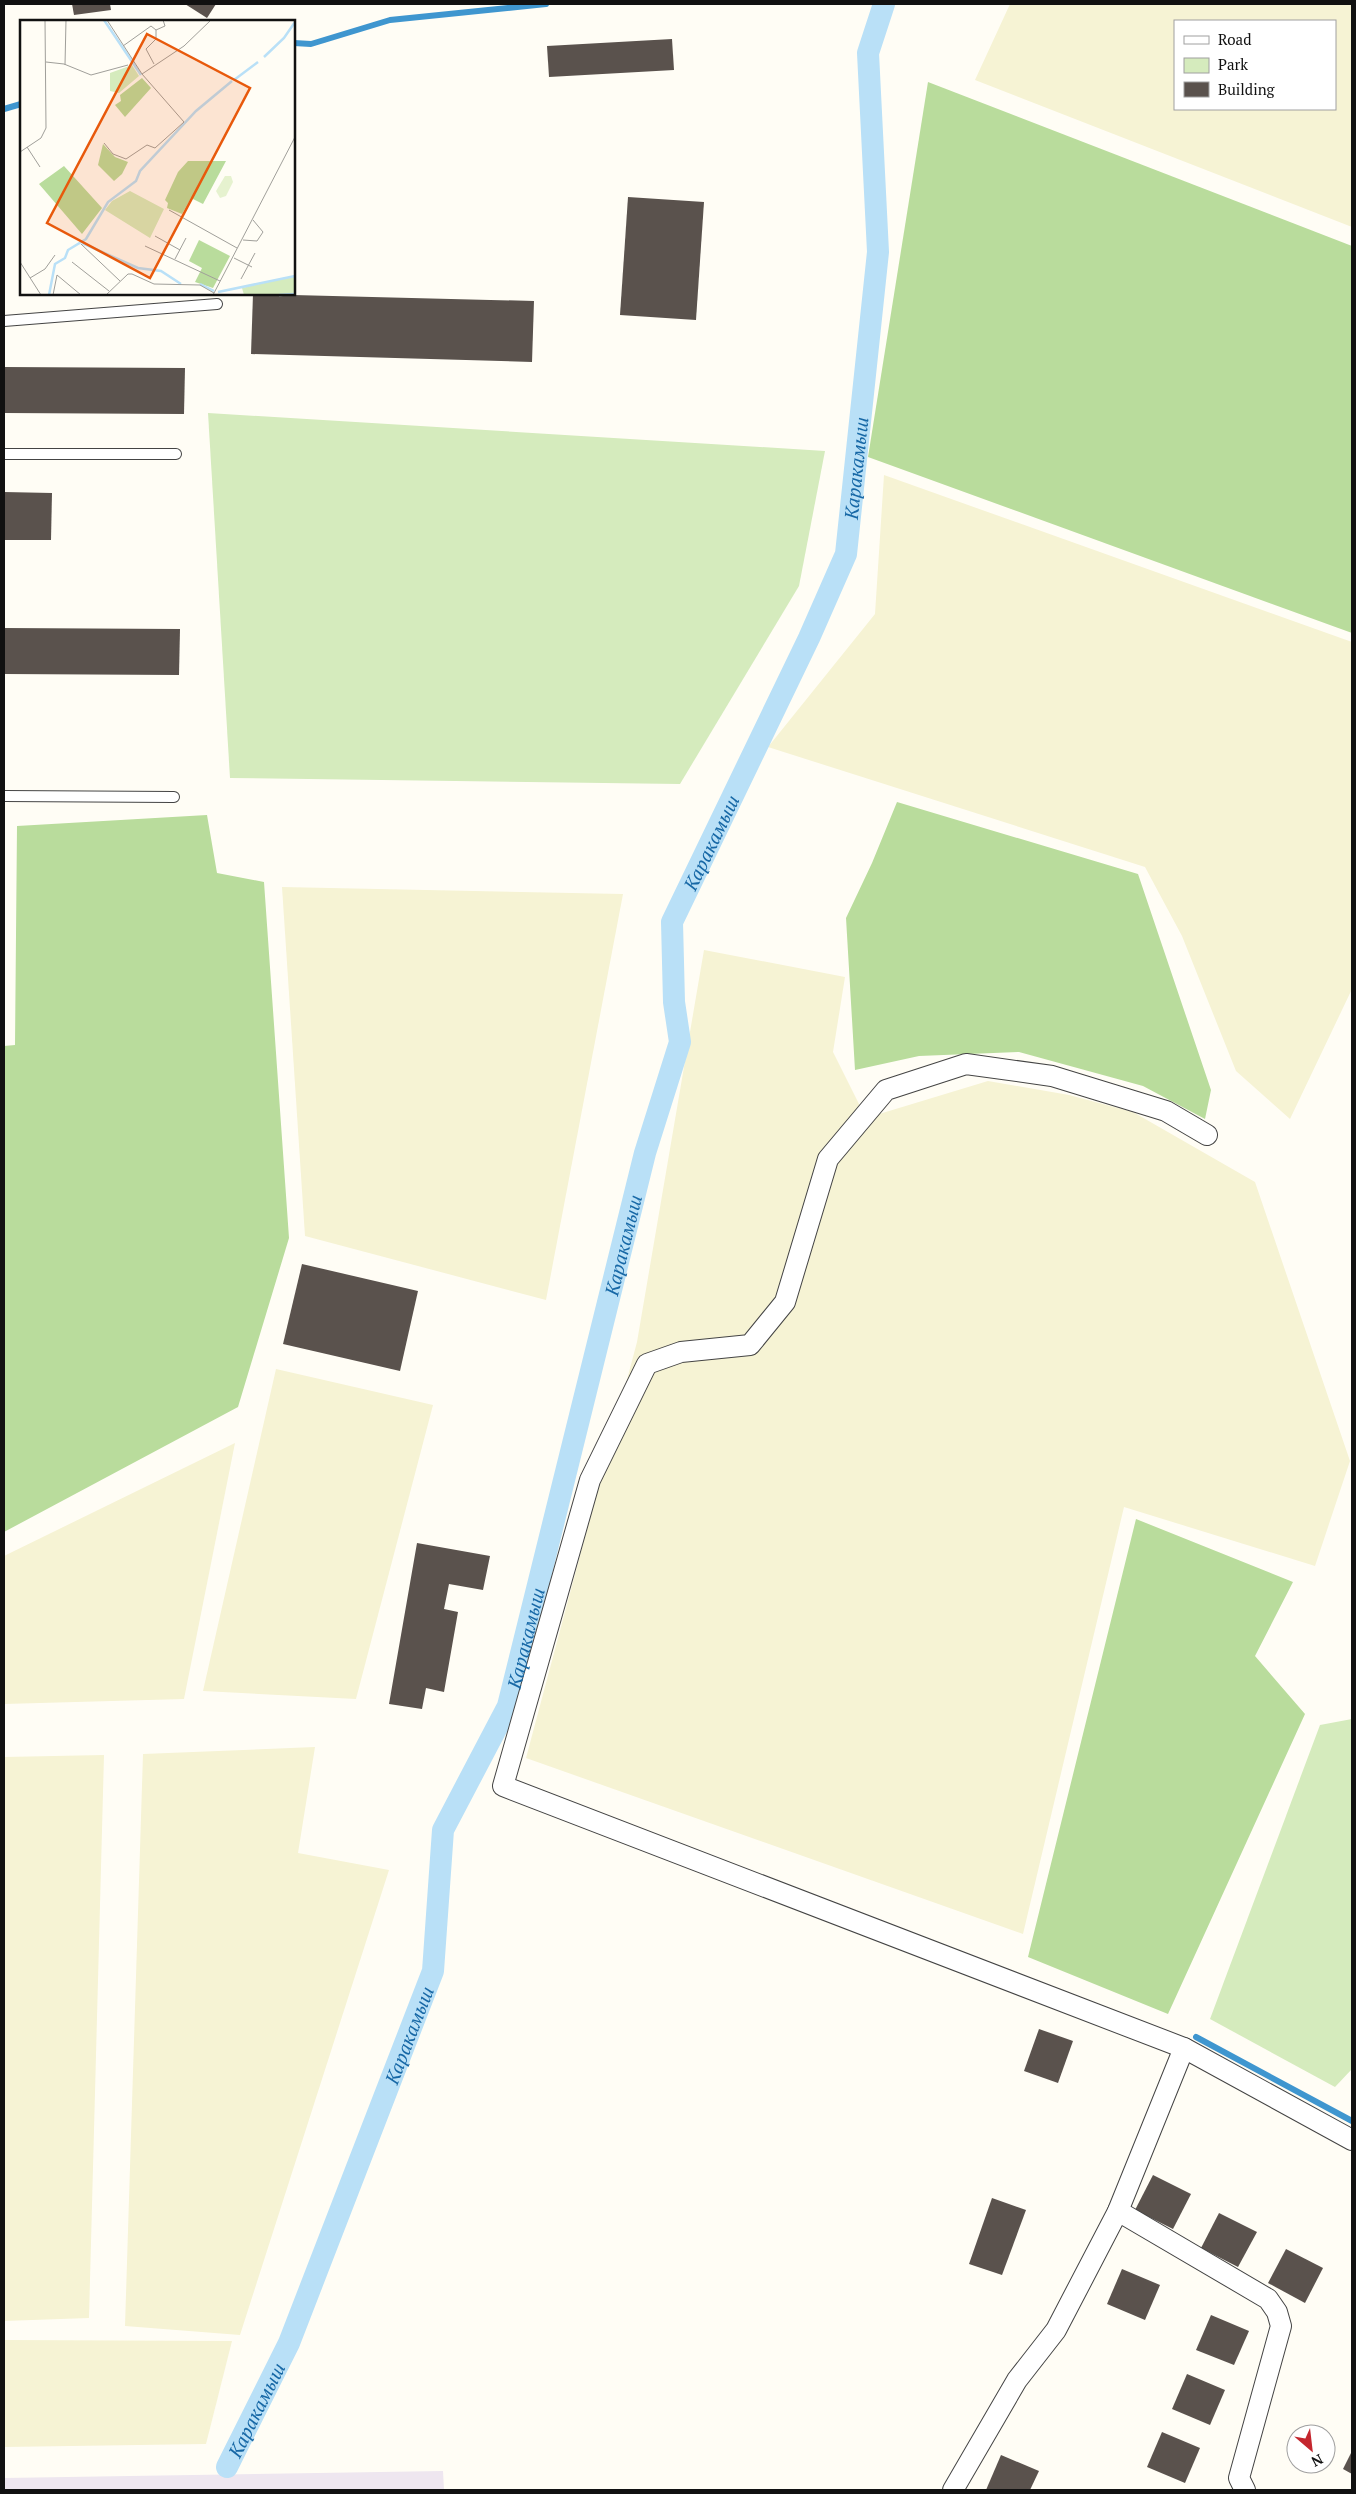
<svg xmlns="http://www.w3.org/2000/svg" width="1356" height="2494" font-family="'PT Serif',serif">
  <rect width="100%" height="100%" fill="#fffdf5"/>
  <path fill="#eee6ef" d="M443,2471L444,2490H4V2478Z"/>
  <g fill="#f6f3d4" fill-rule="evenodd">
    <path d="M1010,4H1352V227L975,80ZM1335,21V109H1175V21Z"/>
    <path d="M884,475L1352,642V989L1290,1119L1236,1071L1182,936L1145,867L768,747L875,614Z"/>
    <path d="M282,887L623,894L546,1300L305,1236Z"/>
    <path d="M704,950L845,977L833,1052L866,1118L988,1081L1069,1095L1133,1112L1255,1182L1350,1461L1315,1566L1124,1507L1023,1934L526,1758L637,1342Z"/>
    <path d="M276,1369L433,1405L356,1699L203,1691Z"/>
    <path d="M235,1443L184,1699L4,1704V1556Z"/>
    <path d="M315,1747L298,1853L389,1870L240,2335L125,2326L143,1754Z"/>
    <path d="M104,1755L89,2318L4,2321V1757Z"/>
    <path d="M4,2340L232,2341L206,2444L4,2447Z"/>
  </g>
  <g fill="#d5ebbd">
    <path d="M208,413L825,451L799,586L680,784L230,778Z"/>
    <path d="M1352,1719V2069L1335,2087L1210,2019L1320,1725Z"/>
  </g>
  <g fill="#b9dc9c">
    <path d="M928,82L1352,246V633L868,457Z"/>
    <path d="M897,802L1138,874L1211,1090L1205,1119L1143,1086L1019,1052L919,1056L855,1070L846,918L872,863Z"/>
    <path d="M207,815L217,873L264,882L289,1238L238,1407L4,1532V1046L15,1045L17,826Z"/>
    <path d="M1136,1519L1293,1582L1255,1656L1305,1714L1168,2014L1028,1957Z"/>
  </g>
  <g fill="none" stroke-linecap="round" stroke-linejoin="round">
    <g stroke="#3f96cf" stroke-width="6">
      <path d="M294,43L311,44L390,20L546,4"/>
      <path d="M4,109L21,104"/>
      <path d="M1196,2037L1352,2121"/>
    </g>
    <path stroke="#b9e0f7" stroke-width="22" id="s1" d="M227,2467L289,2343L433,1971L443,1830L508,1706L645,1153L680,1042L674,1002L672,922L809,638L846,554L878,252L868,53L884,4"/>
  </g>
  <g fill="#5a524d">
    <path d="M72,4H110L111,10L74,15Z"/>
    <path d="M185,4H216L207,18Z"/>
    <path d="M672,39L674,70L549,77L547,46Z"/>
    <path d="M628,197L704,202L696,320L620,315Z"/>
    <path d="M253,294L534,301L532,362L251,354Z"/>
    <path d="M4,367L185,368L184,414L4,413Z"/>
    <path d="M4,492L52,493L51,540H4Z"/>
    <path d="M4,628L180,629L179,675L4,674Z"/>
    <path d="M302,1264L418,1291L400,1371L283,1344Z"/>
    <path d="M417,1543L490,1556L483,1590L449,1584L444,1609L458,1612L444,1692L426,1688L422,1709L389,1704Z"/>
    <path d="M1039,2029L1073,2041L1058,2083L1024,2071Z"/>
    <path d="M1153,2175L1191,2194L1173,2229L1135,2210Z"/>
    <path d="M992,2198L1026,2210L1002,2275L969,2264Z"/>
    <path d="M1219,2213L1257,2232L1238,2267L1201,2248Z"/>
    <path d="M1286,2249L1323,2268L1305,2303L1268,2283Z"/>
    <path d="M1122,2269L1160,2285L1145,2320L1107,2304Z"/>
    <path d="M1211,2315L1249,2331L1234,2365L1196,2350Z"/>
    <path d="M1187,2374L1225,2390L1210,2425L1172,2409Z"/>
    <path d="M1162,2432L1200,2448L1185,2483L1147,2467Z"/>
    <path d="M1352,2451V2474L1343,2469Z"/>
    <path d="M1001,2455L1039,2471L1030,2490H986Z"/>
  </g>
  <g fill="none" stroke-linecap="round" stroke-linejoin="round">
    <defs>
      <g id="service">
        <path d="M4,321L217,304"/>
        <path d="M4,454H176"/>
        <path d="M4,796L174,797"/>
      </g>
      <g id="minor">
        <path d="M1207,1135L1166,1111L1052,1076L966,1064L886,1090L828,1159L785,1302L750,1345L681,1352L647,1364L590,1480L503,1786L1184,2048L1352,2140"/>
        <path d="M1118,2211L1268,2299L1277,2312L1281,2326L1239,2478L1245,2490"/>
        <path d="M953,2490L1017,2380L1056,2330L1118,2211L1184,2048"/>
      </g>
    </defs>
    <use href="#service" stroke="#444" stroke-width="12"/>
    <use href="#minor" stroke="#444" stroke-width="22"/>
    <use href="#service" stroke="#fff" stroke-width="10"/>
    <use href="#minor" stroke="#fff" stroke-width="20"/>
  </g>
  <g text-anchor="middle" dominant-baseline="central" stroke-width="5" stroke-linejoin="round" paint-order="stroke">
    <g font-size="19" font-style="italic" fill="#1768a6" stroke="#fff">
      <text stroke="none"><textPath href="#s1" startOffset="2119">Каракамыш</textPath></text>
      <text stroke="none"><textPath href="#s1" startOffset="1714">Каракамыш</textPath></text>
      <text stroke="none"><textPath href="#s1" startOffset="1294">Каракамыш</textPath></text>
      <text stroke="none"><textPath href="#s1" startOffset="889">Каракамыш</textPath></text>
      <text stroke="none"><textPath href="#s1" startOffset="469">Каракамыш</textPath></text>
      <text stroke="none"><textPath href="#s1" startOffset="64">Каракамыш</textPath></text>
    </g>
  </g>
  <g transform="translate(20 20)">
    <rect width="275" height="275" fill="#fffdf5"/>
    <path d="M112,45L119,56L99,73L90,71V53ZM110,171L144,189L130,218L85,190L92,181ZM275,256V275H224L222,268Z" fill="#d5ebbd"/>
    <path d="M122,58L131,68L105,97L95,85L101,81L100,75ZM83,124L95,137L108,142L102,154L94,161L78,145ZM168,141H206L183,184L171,178L162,194L147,188L148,183L145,180L158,152ZM44,146L82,188L62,214L19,164ZM179,220L210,236L193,268L175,262L182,248L169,241Z" fill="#b9dc9c"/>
    <path d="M205,156H211L213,162L206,176L200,178L196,171Z" fill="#e6f2cf"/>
    <path fill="none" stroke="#b9e0f7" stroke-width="2.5" d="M84,0L121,55M244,37L264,18L275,2M214,60L238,42M62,223L118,248L141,251L161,264M180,264L194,271M198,272L275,256M29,275L35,244L45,238L48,230L66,219L88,182L116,161L120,151L176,91L212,61M259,275L275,274"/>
    <path fill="none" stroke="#a09f9a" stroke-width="1" d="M103,26L131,6L136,10M26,42L44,44L71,55L108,45M134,44L126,29L136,19V10L145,6L143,0M45,45L46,0M122,54L164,26L191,0M84,123L93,134L106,139L127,125L135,128L164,102L122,54L87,0M7,127L20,147M0,132L21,118L26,108L25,0M149,190L217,228M135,216L160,230M223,220L237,221L243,212L233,200M61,224L100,261M125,226L200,261M214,238L232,247M155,239L166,218M0,242L21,275M52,242L89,271M10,258L25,249L35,235M221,259L235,233M33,275L37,255L61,275M86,275L108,254H112L134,264L180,265L194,273M193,275L275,117"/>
    <path fill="#e8590c" fill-opacity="0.15" stroke="#e8590c" stroke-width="2.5" d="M127,14L230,68L130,258L27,203Z"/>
    <rect width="275" height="275" fill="none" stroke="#111" stroke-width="2.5"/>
  </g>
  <rect width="1356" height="2494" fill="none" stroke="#111111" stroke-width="10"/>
  <rect x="1174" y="20" width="162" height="90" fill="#ffffff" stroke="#a0a0a0"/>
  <rect x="1184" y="36" width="25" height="8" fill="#ffffff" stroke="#a0a0a0"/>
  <text x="1218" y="45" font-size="15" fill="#111111">Road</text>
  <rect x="1184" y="58" width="25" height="15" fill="#d5ebbd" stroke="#a0a0a0"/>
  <text x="1218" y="70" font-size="15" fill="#111111">Park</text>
  <rect x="1184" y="82" width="25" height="15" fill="#5a524d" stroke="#a0a0a0"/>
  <text x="1218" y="95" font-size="15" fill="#111111">Building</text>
  <g transform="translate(1311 2449) rotate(152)"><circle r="24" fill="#ffffff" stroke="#a0a0a0"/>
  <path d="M0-4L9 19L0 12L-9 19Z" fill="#c4262e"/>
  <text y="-8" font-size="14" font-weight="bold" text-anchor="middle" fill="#111111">N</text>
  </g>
</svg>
